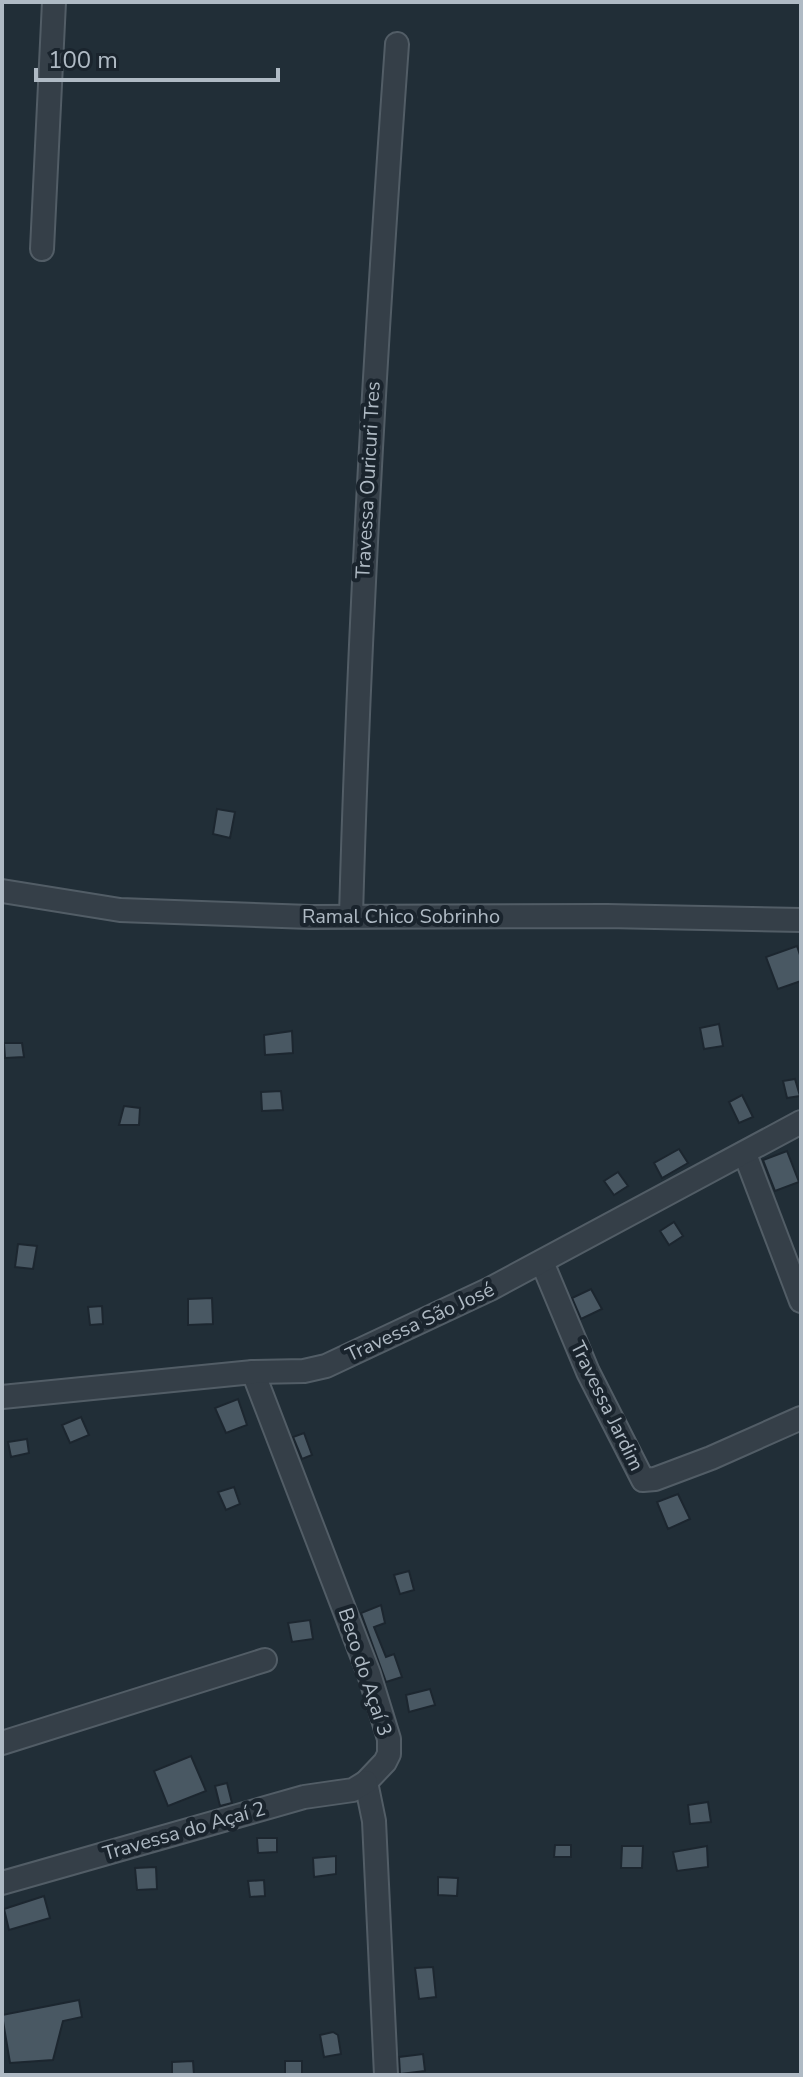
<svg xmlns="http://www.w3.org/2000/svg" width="803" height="2077" font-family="'Nunito Sans',sans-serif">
  <rect width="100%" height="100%" fill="#212e37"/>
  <g fill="#495863" stroke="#1c262f" stroke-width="2">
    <path d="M217,809L235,812L230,838L213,834Z"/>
    <path d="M797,946L801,958V981L778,989L766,957Z"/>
    <path d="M719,1024L723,1046L704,1049L700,1028Z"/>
    <path d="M292,1031L293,1053L265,1055L264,1035Z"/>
    <path d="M4,1043H22L24,1057L5,1058Z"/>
    <path d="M795,1079L800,1096L787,1098L783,1081Z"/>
    <path d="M281,1091L283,1110L262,1111L261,1092Z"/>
    <path d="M742,1095L753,1117L739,1123L729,1102Z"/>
    <path d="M124,1106L140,1108L139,1125H119Z"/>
    <path d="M679,1149L688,1163L662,1178L654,1163Z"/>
    <path d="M787,1151L799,1182L775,1191L763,1160Z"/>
    <path d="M618,1172L628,1186L614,1195L604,1181Z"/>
    <path d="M674,1222L683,1236L669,1245L660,1231Z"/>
    <path d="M18,1244L37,1246L33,1269L15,1267Z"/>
    <path d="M591,1289L602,1309L581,1319L572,1298Z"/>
    <path d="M212,1298L213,1324L188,1325V1299Z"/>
    <path d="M102,1306L103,1324L90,1325L88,1307Z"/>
    <path d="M238,1399L247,1425L226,1433L215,1408Z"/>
    <path d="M81,1417L89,1435L70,1443L62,1425Z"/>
    <path d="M304,1433L312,1455L302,1459L293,1437Z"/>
    <path d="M27,1439L29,1453L11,1457L8,1442Z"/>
    <path d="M234,1487L240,1504L226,1510L218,1492Z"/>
    <path d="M678,1494L690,1519L668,1529L657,1502Z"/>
    <path d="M409,1571L414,1590L400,1594L394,1575Z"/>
    <path d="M381,1605L385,1623L374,1627L386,1657L394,1654L402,1677L386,1682L361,1613Z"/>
    <path d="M310,1620L313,1639L292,1642L288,1623Z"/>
    <path d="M430,1689L435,1705L409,1712L406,1695Z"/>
    <path d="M191,1756L206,1791L168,1806L154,1771Z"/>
    <path d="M227,1783L232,1803L220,1806L215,1786Z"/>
    <path d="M708,1802L711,1822L690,1824L688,1805Z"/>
    <path d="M257,1838H277V1852L258,1853Z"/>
    <path d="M555,1845H571V1857H554Z"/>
    <path d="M622,1846H643L642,1868H621Z"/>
    <path d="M707,1846L708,1867L677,1871L673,1852Z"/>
    <path d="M336,1856V1874L314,1877L313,1858Z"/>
    <path d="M156,1867L157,1889L137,1890L135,1868Z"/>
    <path d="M438,1877L458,1878L457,1896L438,1895Z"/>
    <path d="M264,1880L265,1896L250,1897L248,1881Z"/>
    <path d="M44,1896L50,1918L9,1930L4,1909Z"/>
    <path d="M433,1967L436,1997L419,1999L415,1968Z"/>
    <path d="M79,2000L82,2017L63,2021L53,2060L10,2063L2,2015Z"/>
    <path d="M333,2032L338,2035L341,2054L324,2057L320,2035Z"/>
    <path d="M423,2054L425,2071L400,2074L399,2057Z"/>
    <path d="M193,2061L194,2075H172V2062Z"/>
    <rect x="285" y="2061" width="17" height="13"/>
  </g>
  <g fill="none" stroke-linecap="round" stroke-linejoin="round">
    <defs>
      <g id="minor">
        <path d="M42,249L54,2"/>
        <path d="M2,891L120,910L310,917L607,916L801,920"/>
        <path d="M351,916C359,625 376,335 397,44"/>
        <path d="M745,1154L801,1301"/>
        <path d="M542,1262L588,1372L643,1480L655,1479L711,1458L801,1418"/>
        <path d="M253,1372L369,1674L389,1739V1754L385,1762L366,1782L374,1821L386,2075"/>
        <path d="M2,1397L253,1372L304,1371L326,1366L490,1289L801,1122"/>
        <path d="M2,1743L265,1660"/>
        <path d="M2,1883L304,1797L353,1790L366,1782"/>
      </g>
    </defs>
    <use href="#minor" stroke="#525d66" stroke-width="26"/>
    <use href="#minor" stroke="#353f48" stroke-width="22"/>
  </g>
  <g text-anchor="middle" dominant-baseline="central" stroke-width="8" stroke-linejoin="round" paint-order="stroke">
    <g font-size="20" fill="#afbac4" stroke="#1a242d">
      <text transform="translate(368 480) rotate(-87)">Travessa Ouricuri Tres</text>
      <text x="401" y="916">Ramal Chico Sobrinho</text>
      <text transform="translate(420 1322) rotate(-25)">Travessa São José</text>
      <text transform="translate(607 1406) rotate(64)">Travessa Jardim</text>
      <text transform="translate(365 1672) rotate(72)">Beco do Açaí 3</text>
      <text transform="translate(184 1831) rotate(-16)">Travessa do Açaí 2</text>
    </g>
  </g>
  <rect width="803" height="2077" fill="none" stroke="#afbac4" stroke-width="8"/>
  <path d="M36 68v12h242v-12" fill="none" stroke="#afbac4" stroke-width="4"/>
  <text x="48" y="68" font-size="24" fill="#afbac4" stroke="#1a242d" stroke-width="6" paint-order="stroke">100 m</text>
</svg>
